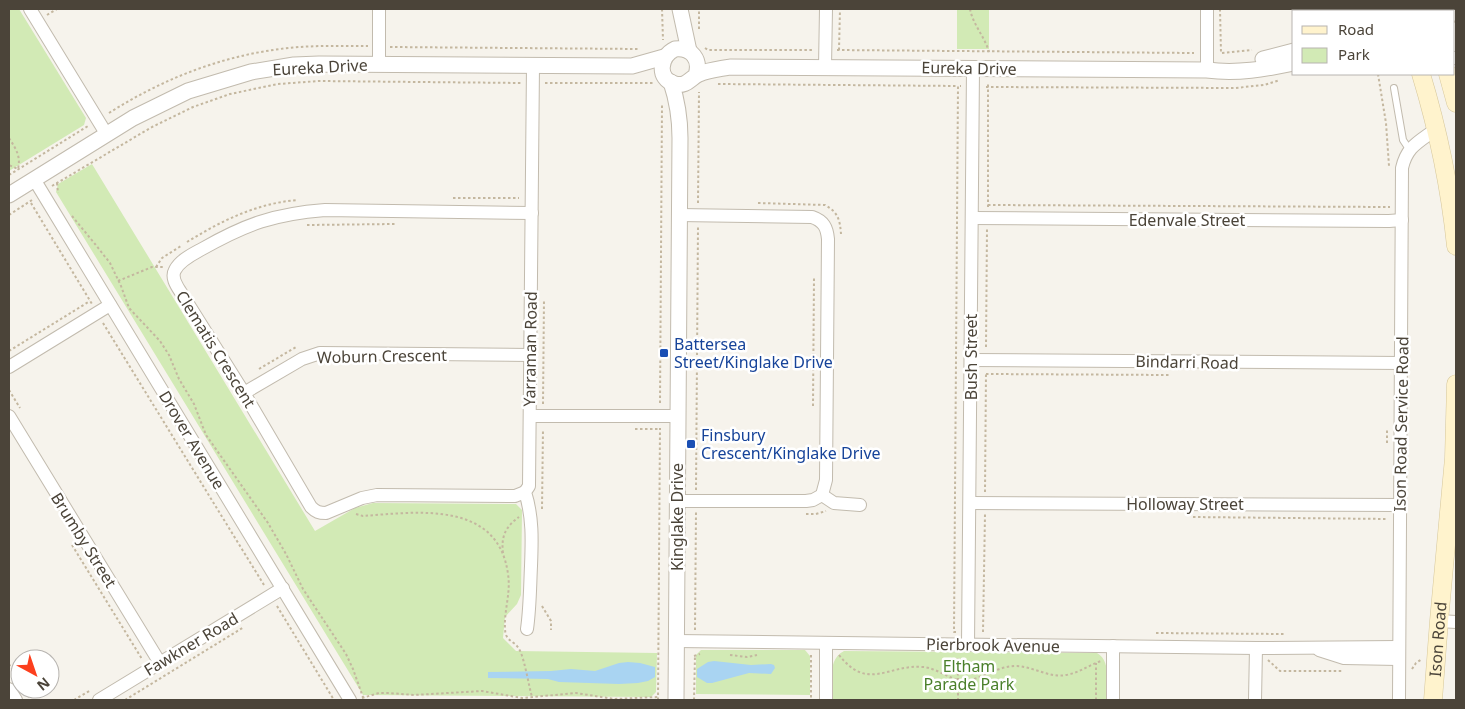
<svg xmlns="http://www.w3.org/2000/svg" width="1465" height="709" font-family="'Noto Sans',sans-serif">
  <rect width="100%" height="100%" fill="#f6f3ec"/>
  <g fill="#d2eab5">
    <path d="M9,9H19L86,118L84,125L9,171Z"/>
    <rect x="957" y="9" width="32" height="40"/>
    <path d="M92,164L315,531L355,508L373,503L516,504L522,510L521,595L517,604L505,617L503,638L516,651L657,653L656,692L651,697L363,695L56,192L58,184Z"/>
    <path d="M701,650H805L810,656V695L696,694V655Z"/>
    <path d="M844,651L1097,653C1112,661 1106,686 1106,700H832C832,684 827,659 844,651Z"/>
  </g>
  <g fill="#a9d4f2">
    <path d="M714,661L751,665L771,664L774,665L775,668L771,674L749,673L712,683H707L697,677V669L708,662Z"/>
    <path d="M628,662L640,663L655,667V677L648,681L638,683L619,684L559,682L548,679L488,678V672L551,671L571,669L595,671L619,663Z"/>
  </g>
  <g fill="none" stroke-linecap="round" stroke-linejoin="round">
    <defs>
      <path id="service" d="M1394,88L1403,140L1409,149"/>
      <g id="minor">
        <path d="M30,9L107,135"/>
        <path d="M1207,9V70"/>
        <path d="M1454,58H1456"/>
        <path d="M379,64V9"/>
        <path d="M825,67L826,9"/>
        <path d="M34,179L350,700"/>
        <path d="M972,218L1389,221L1402,220"/>
        <path d="M971,360L1402,363"/>
        <path d="M9,367L110,305"/>
        <path d="M244,393L302,359L320,353L530,355"/>
        <path d="M9,416L160,663"/>
        <path d="M530,416H677"/>
        <path d="M525,492L515,496L377,495L362,498L326,513C319,513 316,512 311,507L244,393L180,291C176,285 171,277 175,270C180,260 193,254 202,249C246,224 274,214 325,210L532,213"/>
        <path d="M822,495L834,503L860,505"/>
        <path d="M677,501H806L813,500L822,495L826,480L828,239C827,228 824,221 812,217L679,215"/>
        <path d="M970,503L1400,505"/>
        <path d="M1439,621L1456,622"/>
        <path d="M527,629C530,608 530,587 531,566C532,541 533,517 525,492L529,486L533,65"/>
        <path d="M676,641L1256,648L1399,647"/>
        <path d="M968,645L973,68"/>
        <path d="M1319,650L1344,658L1398,659"/>
        <path d="M9,689L16,700"/>
        <path d="M99,700L283,588"/>
        <path d="M826,700V643"/>
        <path d="M1113,700V646"/>
        <path d="M1255,700L1256,648"/>
        <path d="M1399,700L1402,168C1407,146 1419,142 1436,129"/>
      </g>
      <g id="tertiary">
        <path d="M680,9L689,51"/>
        <path d="M1263,59L1294,51"/>
        <path d="M696,75C701,60 692,47 675,49C660,56 656,79 675,84C687,87 690,78 699,74C709,70 720,69 730,67L1207,70C1237,74 1265,69 1294,63"/>
        <path d="M671,82C677,100 680,120 680,138L676,700"/>
        <path d="M9,195L133,118L188,91L251,72L294,65L319,64L632,66L664,57"/>
      </g>
      <g id="secondary">
        <path d="M1396,9L1397,11"/>
        <path d="M1424,9L1425,11"/>
        <path d="M1421,74C1438,130 1450,188 1456,246"/>
        <path d="M1448,74L1456,103"/>
        <path id="s1" d="M1433,700L1439,621L1454,458L1456,384"/>
      </g>
    </defs>
    <use href="#service" stroke="#c2bbae" stroke-width="8"/>
    <use href="#minor" stroke="#c2bbae" stroke-width="14"/>
    <use href="#tertiary" stroke="#c2bbae" stroke-width="17"/>
    <use href="#secondary" stroke="#d6c79b" stroke-width="19"/>
    <g stroke="#c4b79f" stroke-width="2" stroke-dasharray="2.5 2.5" stroke-linecap="butt">
      <path d="M662,9L663,40"/>
      <path d="M970,9C973,25 985,37 989,52"/>
      <path d="M1220,9L1221,53L1252,50"/>
      <path d="M1378,9L1380,11"/>
      <path d="M1442,9L1443,11"/>
      <path d="M1353,11L1356,9"/>
      <path d="M47,15L57,9"/>
      <path d="M1454,22L1456,21"/>
      <path d="M699,29V9"/>
      <path d="M390,47L640,49"/>
      <path d="M705,48L708,50H814"/>
      <path d="M837,50L1194,53"/>
      <path d="M839,50L840,9"/>
      <path d="M1378,74L1386,123L1389,166"/>
      <path d="M545,83H653"/>
      <path d="M718,84L958,86"/>
      <path d="M986,87L1235,88L1264,85L1280,80"/>
      <path d="M109,113C161,80 218,57 280,49C309,45 339,46 368,46"/>
      <path d="M9,138C16,149 21,156 18,169L9,165"/>
      <path d="M9,175L88,126"/>
      <path d="M57,183L58,193"/>
      <path d="M52,186L152,127L193,107L230,94L278,84L319,81L521,83"/>
      <path d="M453,198H519"/>
      <path d="M31,203L92,304"/>
      <path d="M698,203L699,92"/>
      <path d="M758,203L825,205C838,212 840,220 841,234"/>
      <path d="M988,205L1390,207"/>
      <path d="M988,207V82"/>
      <path d="M9,215L32,200"/>
      <path d="M72,216L95,244L110,263L121,286L129,308L160,341L169,355L179,379L194,404L206,435L268,523L286,554L303,589L346,654L353,669L364,700"/>
      <path d="M307,225L395,224"/>
      <path d="M187,242C221,221 257,203 298,200"/>
      <path d="M156,267L162,258L181,246"/>
      <path d="M118,281L152,267H163"/>
      <path d="M103,323L264,585"/>
      <path d="M986,347L987,229"/>
      <path d="M9,351L90,301"/>
      <path d="M259,369L296,347"/>
      <path d="M986,374L1171,375"/>
      <path d="M9,390L20,408"/>
      <path d="M660,403L662,105"/>
      <path d="M543,404L544,299"/>
      <path d="M813,406L814,278"/>
      <path d="M635,429H660"/>
      <path d="M1387,443V430"/>
      <path d="M696,490L698,227"/>
      <path d="M985,492L986,372"/>
      <path d="M542,509L543,429"/>
      <path d="M356,514L363,516C417,512 498,500 508,574C511,593 504,610 505,628C505,642 514,640 519,649C524,656 529,687 532,697"/>
      <path d="M806,514H816L826,511"/>
      <path d="M1193,517L1388,519"/>
      <path d="M72,545L142,659"/>
      <path d="M503,553C501,537 505,527 519,517"/>
      <path d="M277,606L334,700"/>
      <path d="M542,606L551,621V630"/>
      <path d="M695,630L696,512"/>
      <path d="M956,632H954L958,86H961"/>
      <path d="M983,632L985,514"/>
      <path d="M1156,633L1284,634"/>
      <path d="M730,655L747,657L757,655"/>
      <path d="M811,655V700"/>
      <path d="M839,655C868,692 888,664 923,667C939,668 954,684 970,680C987,676 998,666 1017,666C1034,667 1049,678 1066,675C1079,673 1089,665 1101,661"/>
      <path d="M694,656L700,654"/>
      <path d="M958,658V700"/>
      <path d="M1268,660L1280,671H1342"/>
      <path d="M9,664L19,681"/>
      <path d="M1412,669L1416,663L1422,659"/>
      <path d="M28,695L31,700"/>
      <path d="M362,698L379,693H389L414,695L482,691L522,698L576,693L614,699L658,697"/>
      <path d="M74,700L91,690"/>
      <path d="M125,700L244,627"/>
      <path d="M658,700L660,428"/>
      <path d="M694,700L695,655"/>
      <path d="M1096,700V663"/>
    </g>
    <use href="#service" stroke="#fff" stroke-width="6"/>
    <use href="#minor" stroke="#fff" stroke-width="12"/>
    <use href="#tertiary" stroke="#fff" stroke-width="15"/>
    <use href="#secondary" stroke="#fff3cd" stroke-width="18"/>
  </g>
  <g fill="#1a4fb4" stroke="#fff" stroke-width="2">
    <rect x="659" y="348" width="10" height="10" rx="2.5"/>
    <rect x="686" y="439" width="10" height="10" rx="2.5"/>
  </g>
  <g text-anchor="middle" dominant-baseline="central" stroke-width="5" stroke-linejoin="round" paint-order="stroke">
    <g font-size="16" fill="#4b4439" stroke="#fff">
      <text transform="translate(320 67) rotate(-3)">Eureka Drive</text>
      <text transform="translate(969 68) rotate(1)">Eureka Drive</text>
      <text x="1187" y="220">Edenvale Street</text>
      <text transform="translate(216 349) rotate(58)">Clematis Crescent</text>
      <text transform="translate(530 349) rotate(-89)">Yarraman Road</text>
      <text transform="translate(382 356) rotate(-1)">Woburn Crescent</text>
      <text transform="translate(971 357) rotate(-90)">Bush Street</text>
      <text transform="translate(1187 362) rotate(1)">Bindarri Road</text>
      <text transform="translate(1401 424) rotate(-89)">Ison Road Service Road</text>
      <text transform="translate(192 440) rotate(59)">Drover Avenue</text>
      <text x="1185" y="504">Holloway Street</text>
      <text transform="translate(677 517) rotate(-90)">Kinglake Drive</text>
      <text transform="translate(84 540) rotate(58)">Brumby Street</text>
      <text stroke="none"><textPath href="#s1" startOffset="61">Ison Road</textPath></text>
      <text transform="translate(191 644) rotate(-31)">Fawkner Road</text>
      <text transform="translate(993 645) rotate(1)">Pierbrook Avenue</text>
    </g>
    <g font-size="16" fill="#164399" stroke="#fff" text-anchor="start">
      <text x="674" y="344">Battersea<tspan x="674" dy="18">Street/Kinglake Drive</tspan></text>
      <text x="701" y="435">Finsbury<tspan x="701" dy="18">Crescent/Kinglake Drive</tspan></text>
    </g>
    <g font-size="16" fill="#4a7f2a" stroke="#fff">
      <text x="969" y="666">Eltham<tspan x="969" dy="18">Parade Park</tspan></text>
    </g>
  </g>
  <rect width="1465" height="709" fill="none" stroke="#4b4439" stroke-width="20"/>
  <rect x="1292" y="10" width="162" height="65" fill="#ffffff" stroke="#b7b4b0"/>
  <rect x="1302" y="26" width="25" height="8" fill="#fff3cd" stroke="#b7b4b0"/>
  <text x="1338" y="35" font-size="15" fill="#4b4439">Road</text>
  <rect x="1302" y="48" width="25" height="15" fill="#d2eab5" stroke="#b7b4b0"/>
  <text x="1338" y="60" font-size="15" fill="#4b4439">Park</text>
  <g transform="translate(35 674) rotate(140)"><circle r="24" fill="#ffffff" stroke="#b7b4b0"/>
  <path d="M0-4L9 19L0 12L-9 19Z" fill="#fc3f1d"/>
  <text y="-8" font-size="14" font-weight="bold" text-anchor="middle" fill="#4b4439">N</text>
  </g>
</svg>
